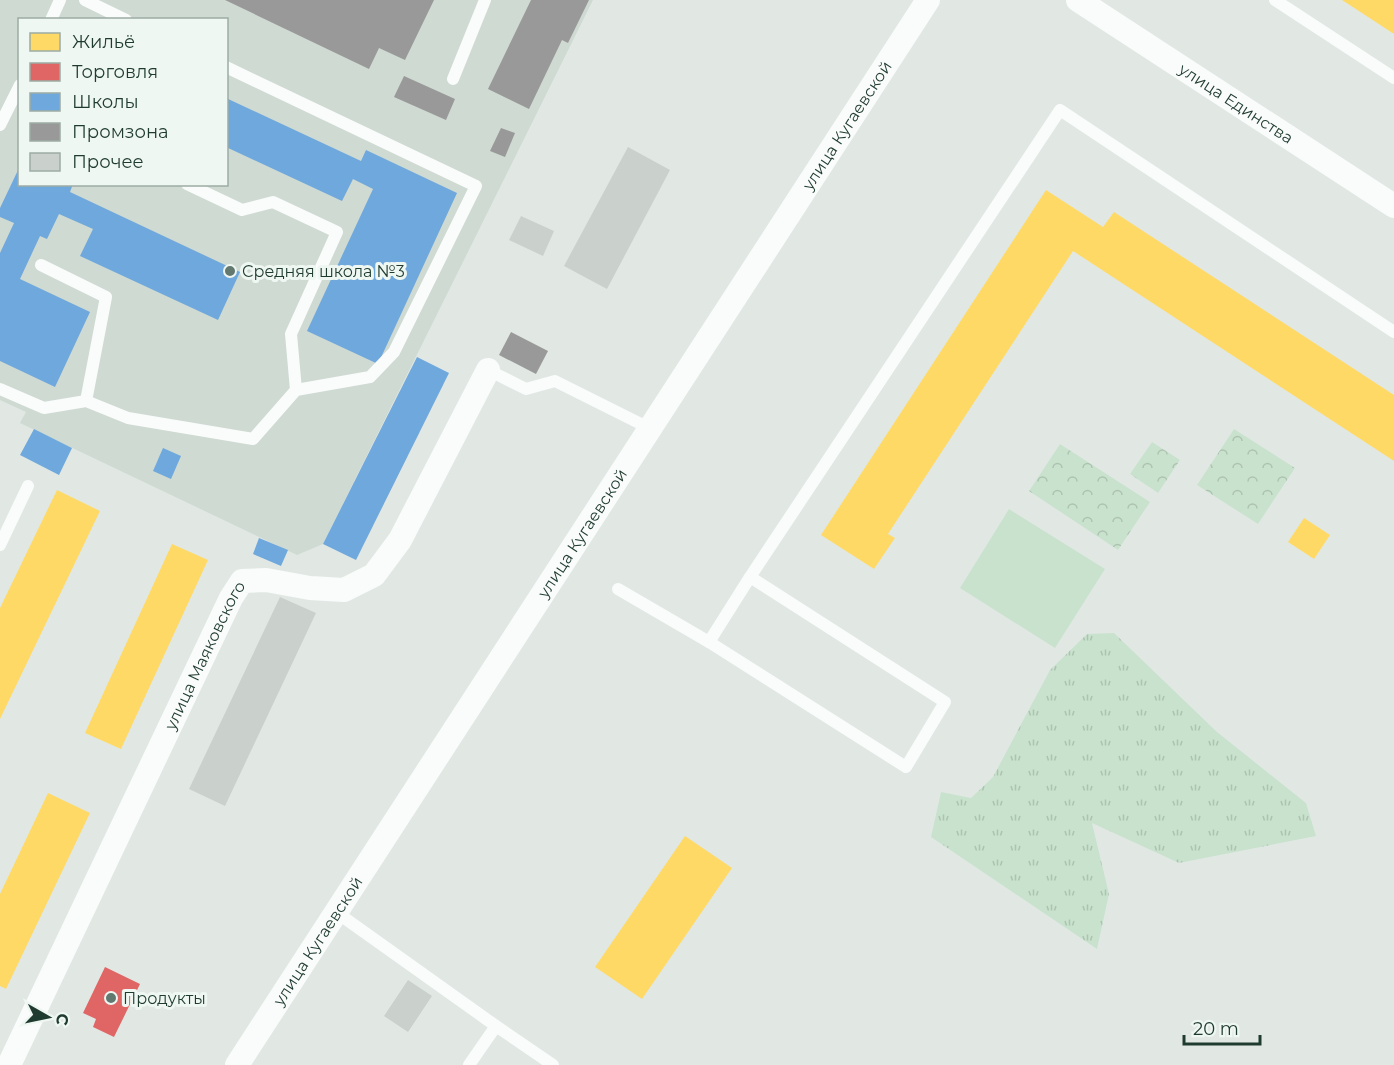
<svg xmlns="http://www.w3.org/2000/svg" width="1394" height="1065" font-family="Montserrat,sans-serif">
  <defs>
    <pattern id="grass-tufts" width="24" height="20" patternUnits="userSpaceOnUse" patternTransform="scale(1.5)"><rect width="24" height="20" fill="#c9e2cd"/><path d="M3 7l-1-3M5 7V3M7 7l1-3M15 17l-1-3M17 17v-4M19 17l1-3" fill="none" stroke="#acc3b0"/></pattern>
    <pattern id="park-crowns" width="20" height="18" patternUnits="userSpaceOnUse" patternTransform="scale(1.5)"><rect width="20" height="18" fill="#c9e2cd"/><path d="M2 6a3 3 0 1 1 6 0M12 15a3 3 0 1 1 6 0" fill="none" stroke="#acc3b0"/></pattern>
  </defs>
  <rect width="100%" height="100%" fill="#e1e8e4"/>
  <path fill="#cfdad3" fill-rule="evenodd" d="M0,0H593L323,544L297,555L20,423L26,412L0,400ZM20,20H226V184H20Z"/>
  <path fill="url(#grass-tufts)" d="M1114,633L1217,732L1306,803L1316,836L1179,863L1092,823L1109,894L1097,949L931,837L941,792L971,798L993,777L1050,670L1087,634Z"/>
  <g fill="url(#park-crowns)">
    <path d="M1234,429L1295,468L1258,524L1197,485Z"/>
    <path d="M1152,442L1180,460L1158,493L1130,474Z"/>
    <path d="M1060,444L1150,502L1118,550L1029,491Z"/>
  </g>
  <path fill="#c9e2cd" d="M1009,509L1105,569L1055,648L960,588Z"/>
  <g fill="#ffd966">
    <path d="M1342,0H1394V34Z"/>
    <path d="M1046,190L1103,227L1114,212L1394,395V461L1073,251L888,534L895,538L874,569L821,535Z"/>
    <path d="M57,490L100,511L0,719V608Z"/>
    <path d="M1304,518L1330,535L1314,559L1288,542Z"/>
    <path d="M172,544L208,560L121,749L85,733Z"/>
    <path d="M48,793L90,813L6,989L0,986V894Z"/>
    <path d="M685,836L732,868L642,999L595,967Z"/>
  </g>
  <path fill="#e06666" d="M105,967L140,984L114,1037L93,1027L96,1019L83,1013Z"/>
  <g fill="#6fa8dc">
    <path d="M226,98L361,161L366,150L457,193L378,364L307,331L373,189L353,179L342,201L226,147Z"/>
    <path d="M20,166V184H73L70,192L240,272L218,320L80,256L93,229L59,214L47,239L40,236L20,279L90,312L55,387L0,361V253L14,223L0,217V208Z"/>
    <path d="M417,357L449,373L356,560L323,544Z"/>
    <path d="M34,429L72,448L59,475L20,455Z"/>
    <path d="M163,448L181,456L171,479L153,471Z"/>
    <path d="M259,538L288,550L281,566L253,554Z"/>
  </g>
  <g fill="#999">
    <path d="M225,0H434L405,60L379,48L369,69Z"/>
    <path d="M531,0H589L568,43L562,40L529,109L488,89Z"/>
    <path d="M404,76L455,99L446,120L394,97Z"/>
    <path d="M501,128L515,133L505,157L490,151Z"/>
    <path d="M511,332L548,351L536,374L499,355Z"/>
  </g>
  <g fill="#cad1cd">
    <path d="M628,147L670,170L607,289L564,266Z"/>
    <path d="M521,216L554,231L543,256L509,240Z"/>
    <path d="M280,597L316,613L225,806L189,789Z"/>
    <path d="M408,980L432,996L408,1032L384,1016Z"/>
  </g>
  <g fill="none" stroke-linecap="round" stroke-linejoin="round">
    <g stroke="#fafcfb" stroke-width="12">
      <path d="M85,0L126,20"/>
      <path d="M1275,0L1394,78"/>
      <path d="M51,20L60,0"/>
      <path d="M453,79L485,0"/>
      <path d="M0,125L20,85"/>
      <path d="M187,184L242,210L273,202L337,232L291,334L296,390"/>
      <path d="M41,265L106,297L86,401"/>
      <path d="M488,370L526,389L555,381L651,429"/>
      <path d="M0,389L44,408L86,401L128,418L253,439L296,390L370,377L394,352L476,186L226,67"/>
      <path d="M0,545L28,486"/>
      <path d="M750,577L945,702L906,767L709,642L750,577L1060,110L1394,332"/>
      <path d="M618,589L709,642"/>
      <path d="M336,912L496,1026"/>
      <path d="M469,1065L496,1026L553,1065"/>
    </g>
    <g stroke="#fafcfb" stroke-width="24">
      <path id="s1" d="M1078,0L1394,206"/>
      <path id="s2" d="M9,1065L231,598L242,581L266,580L310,588L344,590L374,575L400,540L488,370"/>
      <path id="s3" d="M237,1065L928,0"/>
    </g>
  </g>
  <g fill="#63786e" stroke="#eff7f2" stroke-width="2">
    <circle cx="230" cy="271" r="6"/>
    <circle cx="111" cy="998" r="6"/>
  </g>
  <g text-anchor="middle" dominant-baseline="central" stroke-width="6" stroke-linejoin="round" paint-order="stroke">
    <g font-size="16" fill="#1f3b2f" stroke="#eff7f2">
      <text stroke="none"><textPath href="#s1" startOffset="189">улица Единства</textPath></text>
      <text stroke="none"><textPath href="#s3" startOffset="1120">улица Кугаевской</textPath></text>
      <text stroke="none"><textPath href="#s3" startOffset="634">улица Кугаевской</textPath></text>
      <text stroke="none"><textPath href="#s2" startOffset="454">улица Маяковского</textPath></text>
      <text stroke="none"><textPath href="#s3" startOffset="148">улица Кугаевской</textPath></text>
    </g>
    <g font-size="16" fill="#1f3b2f" stroke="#eff7f2" text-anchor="start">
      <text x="242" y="271">Средняя школа №3</text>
      <text x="123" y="998">Продукты</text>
    </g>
  </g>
  <rect x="18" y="18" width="210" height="168" fill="#eff7f2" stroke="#9caca4" stroke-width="1.5"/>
  <rect x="30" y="33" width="30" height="18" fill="#ffd966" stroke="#9caca4" stroke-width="1.5"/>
  <text x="72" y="48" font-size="18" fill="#1f3b2f">Жильё</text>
  <rect x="30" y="63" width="30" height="18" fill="#e06666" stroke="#9caca4" stroke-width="1.5"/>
  <text x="72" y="78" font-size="18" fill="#1f3b2f">Торговля</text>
  <rect x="30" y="93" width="30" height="18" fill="#6fa8dc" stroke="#9caca4" stroke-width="1.5"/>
  <text x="72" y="108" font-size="18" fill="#1f3b2f">Школы</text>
  <rect x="30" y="123" width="30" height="18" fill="#999999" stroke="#9caca4" stroke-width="1.5"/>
  <text x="72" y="138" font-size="18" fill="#1f3b2f">Промзона</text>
  <rect x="30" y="153" width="30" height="18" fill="#cad1cd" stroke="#9caca4" stroke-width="1.5"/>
  <text x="72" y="168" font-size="18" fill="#1f3b2f">Прочее</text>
  <g transform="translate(48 1017) rotate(99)" stroke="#eff7f2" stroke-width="4.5" paint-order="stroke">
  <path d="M0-4.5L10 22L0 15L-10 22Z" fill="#1f3b2f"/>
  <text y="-9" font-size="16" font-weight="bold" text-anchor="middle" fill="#1f3b2f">С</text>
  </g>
  <path d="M1184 1035v9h76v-9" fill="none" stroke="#1f3b2f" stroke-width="3"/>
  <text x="1193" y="1035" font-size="18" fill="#1f3b2f" stroke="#eff7f2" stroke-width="4.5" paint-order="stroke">20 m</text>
</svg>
